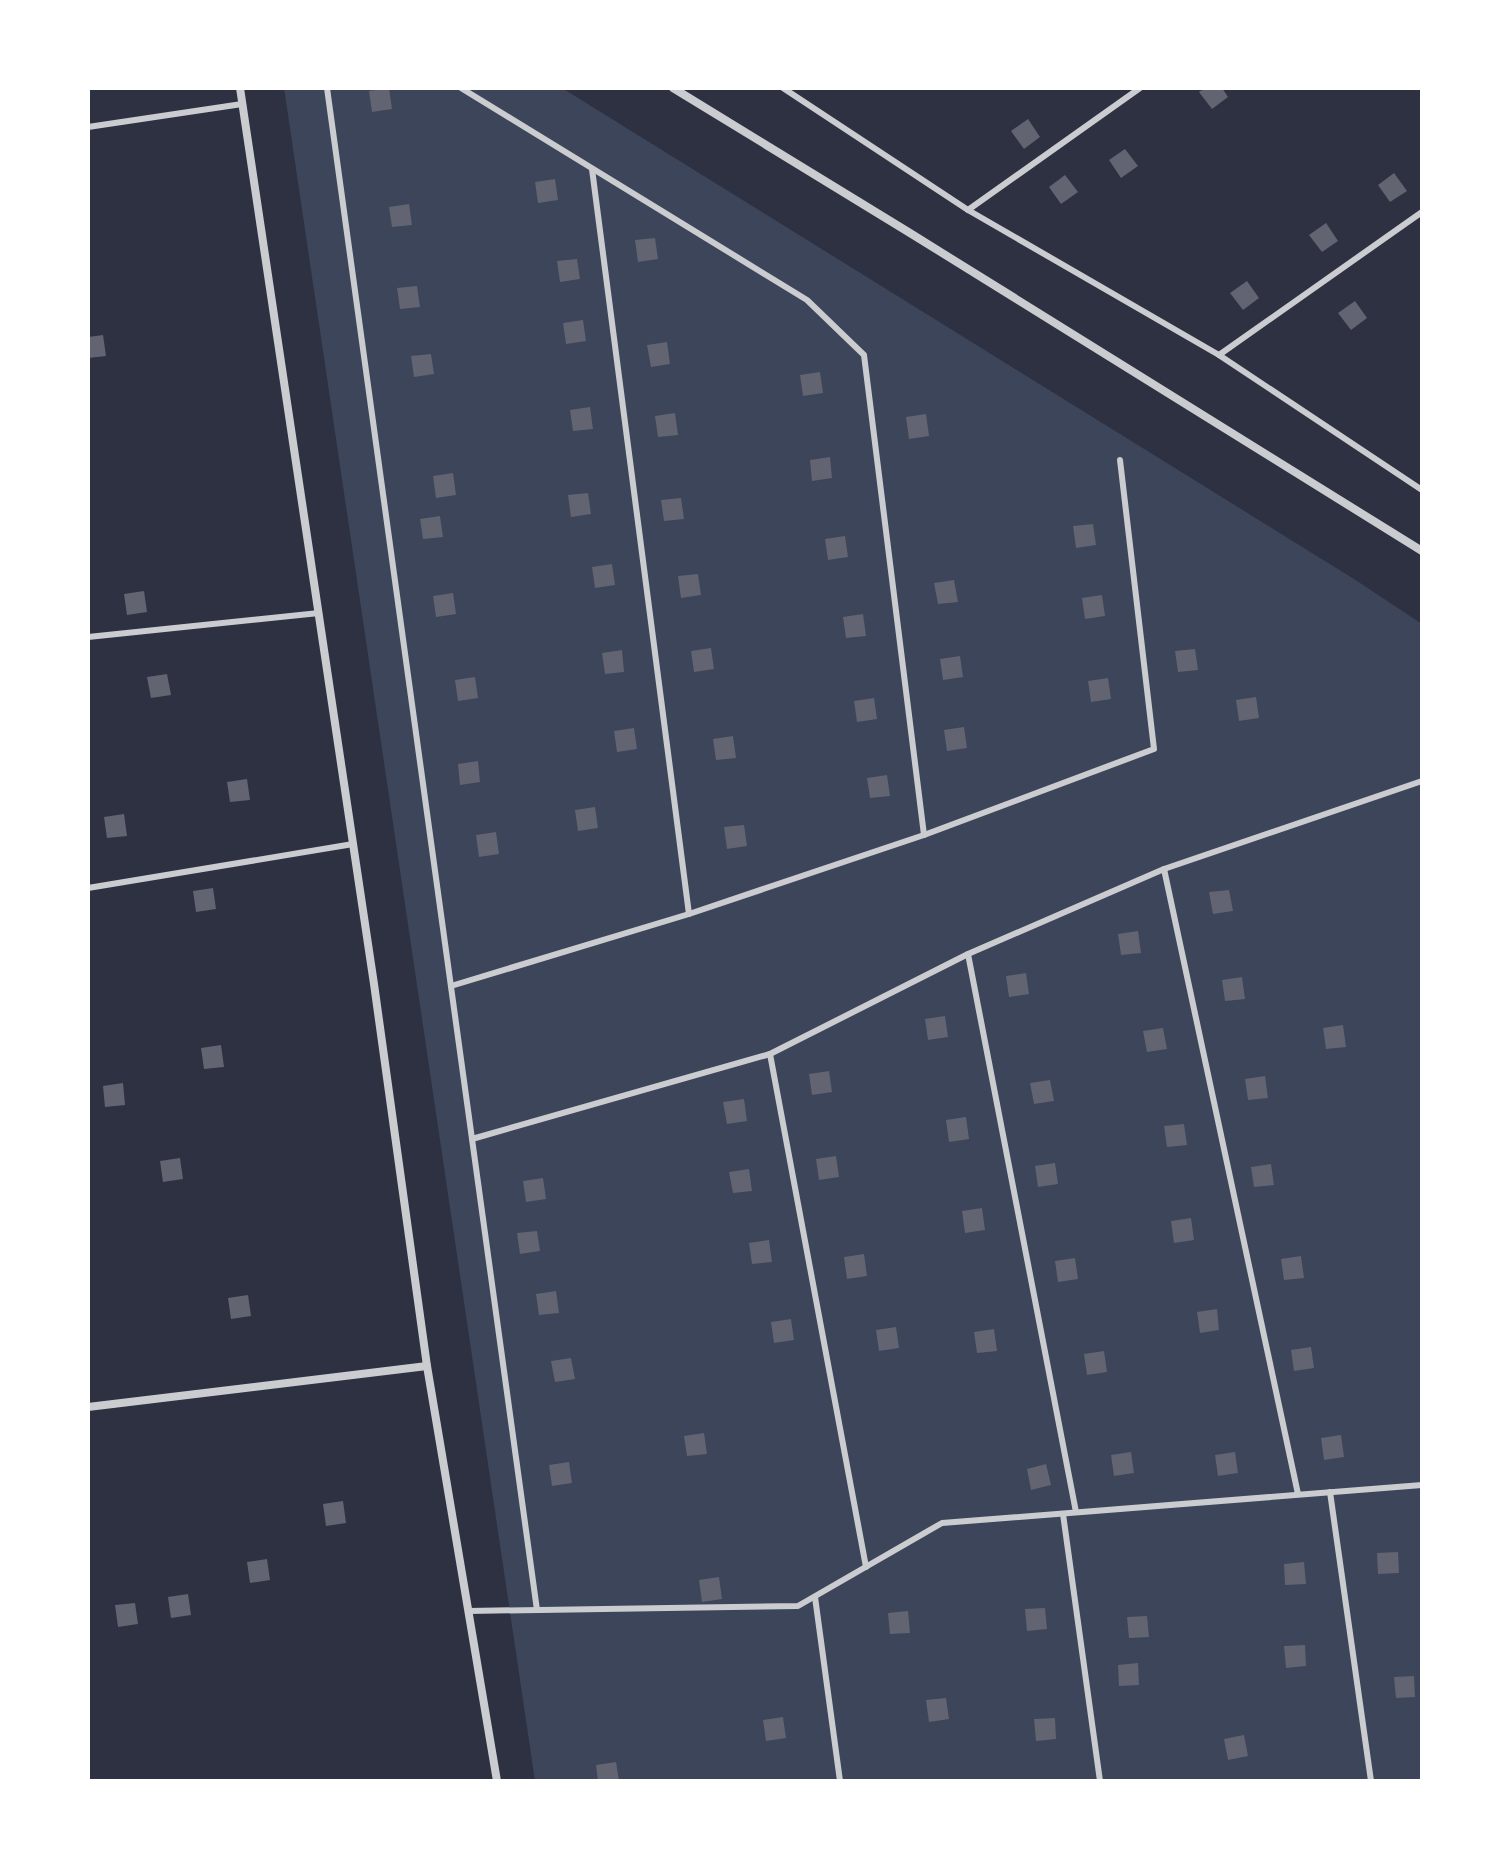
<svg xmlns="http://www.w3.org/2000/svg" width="1510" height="1869" font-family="'Source Sans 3',sans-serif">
  <rect width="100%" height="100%" fill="#2d3142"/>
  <path fill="#3c4559" d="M284,88H562L1354,579L1422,624V1781H535Z"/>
  <g fill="#626471">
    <path d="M389,88L392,109L372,112L369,91Z"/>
    <path d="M1205,88H1222L1228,97L1212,109L1199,92Z"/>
    <path d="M1028,119L1040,137L1024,149L1011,131Z"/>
    <path d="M1125,149L1138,166L1121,178L1109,160Z"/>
    <path d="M1394,173L1407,191L1390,202L1378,185Z"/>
    <path d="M1065,175L1078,192L1061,204L1049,187Z"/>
    <path d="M555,179L558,200L538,203L535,182Z"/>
    <path d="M409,204L412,225L392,227L389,207Z"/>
    <path d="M1326,223L1338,241L1322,252L1309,235Z"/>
    <path d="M655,238L658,259L638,262L635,240Z"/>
    <path d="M577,259L580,279L560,282L557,261Z"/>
    <path d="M1247,281L1259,298L1243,310L1230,293Z"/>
    <path d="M417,286L420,307L400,309L397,288Z"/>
    <path d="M1355,301L1367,318L1351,330L1338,313Z"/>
    <path d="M583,320L586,341L566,344L563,323Z"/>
    <path d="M103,335L106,356L88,358V337Z"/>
    <path d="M667,342L670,364L651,367L647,345Z"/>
    <path d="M431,354L434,374L414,377L411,356Z"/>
    <path d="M820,372L823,393L803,396L800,375Z"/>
    <path d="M590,407L593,429L573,431L570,410Z"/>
    <path d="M675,413L678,435L658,437L655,416Z"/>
    <path d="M926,414L929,436L909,439L906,417Z"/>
    <path d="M830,457L832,478L812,481L810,460Z"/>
    <path d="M453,473L456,495L436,498L433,476Z"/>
    <path d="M588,493L591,514L571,517L568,495Z"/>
    <path d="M681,498L684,519L664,521L661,500Z"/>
    <path d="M440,516L443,537L423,539L420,519Z"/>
    <path d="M1093,524L1096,545L1076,548L1073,526Z"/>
    <path d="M845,536L848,557L828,560L825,539Z"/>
    <path d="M612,564L615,585L595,588L592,567Z"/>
    <path d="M698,574L701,595L681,598L678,576Z"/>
    <path d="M954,580L958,602L938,604L934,583Z"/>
    <path d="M144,591L147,612L127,615L124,594Z"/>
    <path d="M453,593L456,614L436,617L433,596Z"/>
    <path d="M1102,595L1105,616L1085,619L1082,598Z"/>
    <path d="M863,614L866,636L846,638L843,617Z"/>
    <path d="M711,648L714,669L694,672L691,651Z"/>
    <path d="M1195,649L1198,670L1178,672L1175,651Z"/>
    <path d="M622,650L624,672L605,674L602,653Z"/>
    <path d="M960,656L963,677L943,680L940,659Z"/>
    <path d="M167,674L171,695L151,698L147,677Z"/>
    <path d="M475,677L478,698L458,701L455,680Z"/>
    <path d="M1108,678L1111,699L1091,702L1088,681Z"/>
    <path d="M1256,697L1259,718L1239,721L1236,700Z"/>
    <path d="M874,698L877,719L857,722L854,701Z"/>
    <path d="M964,727L967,748L947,751L944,730Z"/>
    <path d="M634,728L637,749L617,752L614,731Z"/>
    <path d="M733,736L736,758L716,760L713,739Z"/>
    <path d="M478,761L480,782L460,785L458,764Z"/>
    <path d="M887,775L890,796L870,798L867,778Z"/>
    <path d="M247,779L250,800L230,802L227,782Z"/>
    <path d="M595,807L598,828L578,831L575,810Z"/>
    <path d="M124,814L127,836L107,838L104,817Z"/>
    <path d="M744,825L747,846L727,849L724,827Z"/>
    <path d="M496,832L499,854L479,857L476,835Z"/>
    <path d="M213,888L216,909L196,912L193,891Z"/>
    <path d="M1229,890L1233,911L1213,914L1209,892Z"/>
    <path d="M1138,931L1141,953L1121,955L1118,934Z"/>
    <path d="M1026,973L1029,994L1009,997L1006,976Z"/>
    <path d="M1242,977L1245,999L1225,1001L1222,980Z"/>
    <path d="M945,1016L948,1037L928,1040L925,1019Z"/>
    <path d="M1343,1025L1346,1047L1326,1049L1323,1028Z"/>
    <path d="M1163,1028L1167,1049L1147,1052L1143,1031Z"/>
    <path d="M221,1045L224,1067L204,1069L201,1048Z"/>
    <path d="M829,1071L832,1092L812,1095L809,1074Z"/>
    <path d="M1265,1076L1268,1098L1248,1100L1245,1079Z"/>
    <path d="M1050,1080L1054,1101L1034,1104L1030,1083Z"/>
    <path d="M123,1083L125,1105L105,1107L103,1086Z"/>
    <path d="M744,1099L747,1121L727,1124L723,1102Z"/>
    <path d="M966,1117L969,1139L949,1142L946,1120Z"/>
    <path d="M1184,1124L1187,1145L1167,1147L1164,1126Z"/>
    <path d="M836,1156L839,1177L819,1180L816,1159Z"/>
    <path d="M180,1158L183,1179L163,1182L160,1161Z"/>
    <path d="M1055,1163L1058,1184L1038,1187L1035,1166Z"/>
    <path d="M1271,1164L1274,1185L1254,1187L1251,1167Z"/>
    <path d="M749,1169L752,1191L733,1193L729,1172Z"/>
    <path d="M543,1178L546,1199L526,1202L523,1181Z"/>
    <path d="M982,1208L985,1230L965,1233L962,1211Z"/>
    <path d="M1191,1218L1194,1240L1174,1243L1171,1221Z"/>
    <path d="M537,1231L540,1251L520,1254L517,1233Z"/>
    <path d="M769,1240L772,1262L752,1264L749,1243Z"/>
    <path d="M864,1254L867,1276L847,1279L844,1257Z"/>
    <path d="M1301,1256L1304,1278L1284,1280L1281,1259Z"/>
    <path d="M1075,1258L1078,1279L1058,1282L1055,1261Z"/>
    <path d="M556,1291L559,1313L539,1315L536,1294Z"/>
    <path d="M248,1295L251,1316L231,1319L228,1298Z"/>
    <path d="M1217,1309L1219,1330L1200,1333L1197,1312Z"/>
    <path d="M791,1319L794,1340L774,1343L771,1322Z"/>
    <path d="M896,1327L899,1348L879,1351L876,1330Z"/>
    <path d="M994,1329L997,1351L977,1353L974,1332Z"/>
    <path d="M1311,1347L1314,1368L1294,1371L1291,1350Z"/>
    <path d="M1104,1351L1107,1372L1087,1375L1084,1354Z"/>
    <path d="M571,1358L575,1379L555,1382L551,1361Z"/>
    <path d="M704,1433L707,1454L687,1456L684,1436Z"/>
    <path d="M1341,1435L1344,1457L1324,1460L1321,1438Z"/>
    <path d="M1131,1452L1134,1473L1114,1476L1111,1455Z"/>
    <path d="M1235,1452L1238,1473L1218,1476L1215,1455Z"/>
    <path d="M569,1462L572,1483L552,1486L549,1465Z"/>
    <path d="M1046,1464L1051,1485L1031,1490L1027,1469Z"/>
    <path d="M343,1501L346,1523L326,1526L323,1504Z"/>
    <path d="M1398,1552L1399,1573L1378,1574L1377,1553Z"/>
    <path d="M267,1559L270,1580L250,1583L247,1562Z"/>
    <path d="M1304,1562L1306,1584L1285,1585L1284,1564Z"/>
    <path d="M719,1577L722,1599L702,1602L699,1580Z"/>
    <path d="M188,1594L191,1615L171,1618L168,1597Z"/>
    <path d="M135,1603L138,1624L118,1627L115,1605Z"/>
    <path d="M1045,1608L1047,1629L1027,1631L1025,1609Z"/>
    <path d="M908,1611L910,1633L890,1634L888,1613Z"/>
    <path d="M1147,1616L1149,1637L1129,1638L1127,1617Z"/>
    <path d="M1305,1645L1306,1666L1286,1668L1284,1646Z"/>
    <path d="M1138,1663L1139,1685L1119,1686L1118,1665Z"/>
    <path d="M1414,1676L1415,1697L1396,1698L1394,1677Z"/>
    <path d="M946,1698L949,1719L929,1722L926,1700Z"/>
    <path d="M783,1717L786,1738L766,1741L763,1720Z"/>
    <path d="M1055,1718L1056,1739L1036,1741L1034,1719Z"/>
    <path d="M1244,1735L1248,1756L1228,1760L1224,1739Z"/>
    <path d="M616,1762L619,1781H598L596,1765Z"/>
  </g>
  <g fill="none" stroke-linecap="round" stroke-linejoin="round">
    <g stroke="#caccd0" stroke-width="6">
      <path d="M327,88L537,1610"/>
      <path d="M461,88L807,300L864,355L924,835"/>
      <path d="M783,88L968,210L1219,355L1422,490"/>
      <path d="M88,127L242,104"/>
      <path d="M592,169L689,914"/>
      <path d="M968,210L1140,88"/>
      <path d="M1219,355L1422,212"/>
      <path d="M88,637L319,613"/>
      <path d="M1164,869L1298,1494"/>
      <path d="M88,888L353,844"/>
      <path d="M968,954L1076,1512"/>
      <path d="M451,986L689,914L924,835L1154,749L1120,460"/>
      <path d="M770,1054L866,1567"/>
      <path d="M472,1139L770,1054L968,954L1164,869L1422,781"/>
      <path d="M1330,1492L1371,1781"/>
      <path d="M1063,1514L1100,1781"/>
      <path d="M815,1597L840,1781"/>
      <path d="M468,1611L798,1606L942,1523L1422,1485"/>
    </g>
    <g stroke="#caccd0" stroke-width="8">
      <path d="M240,88L374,984L427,1366L497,1781"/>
      <path d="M673,88L910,233L1422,551"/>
      <path d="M88,1407L427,1366"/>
    </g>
  </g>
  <rect width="1510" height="1869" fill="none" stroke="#ffffff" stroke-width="180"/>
</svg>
